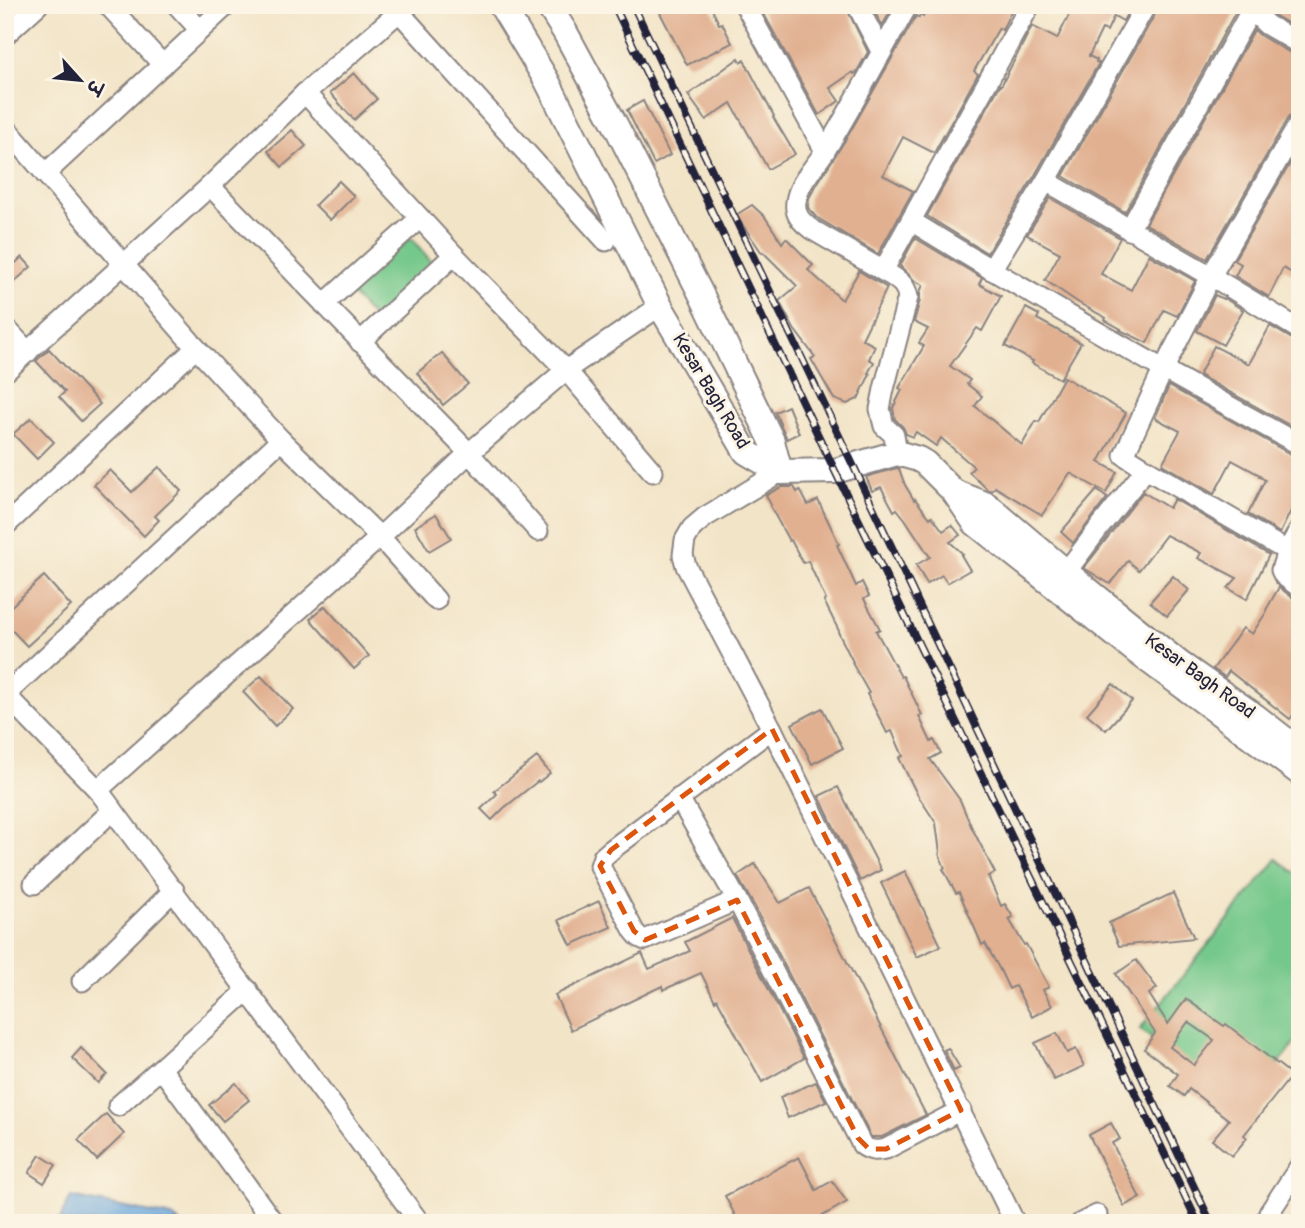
<svg xmlns="http://www.w3.org/2000/svg" width="1305" height="1228" font-family="Pangolin,'Playpen Sans Deva',sans-serif">
  <rect width="100%" height="100%" fill="#fcf5e5"/>
  <filter id="ink" filterUnits="userSpaceOnUse"><feTurbulence type="fractalNoise" baseFrequency=".0143" numOctaves="2"/><feDisplacementMap in="SourceGraphic" scale="14" xChannelSelector="R" yChannelSelector="G"/><feConvolveMatrix kernelMatrix="1 2 1 2 8 2 1 2 1" color-interpolation-filters="sRGB"/></filter>
  <filter id="wash" filterUnits="userSpaceOnUse"><feTurbulence type="fractalNoise" baseFrequency=".00686" numOctaves="4" result="noise"/><feDisplacementMap in="SourceGraphic" scale="28" xChannelSelector="R" yChannelSelector="G"/><feGaussianBlur stdDeviation="1.57" result="paint"/><feColorMatrix in="noise" values="0 0 0 0 0 0 0 0 0 0 0 0 0 0 0 0 0 1.4 0 .05"/><feComposite in="paint" operator="in"/></filter>
  <g filter="url(#wash)">
    <rect width="100%" height="100%" fill="#f2e4c7"/>
    <g fill="#74c88b" stroke="#4b7563" stroke-width="2">
      <path d="M411,238L435,266L374,319L349,291Z"/>
      <path d="M1277,859L1300,877V1037L1241,1110L1140,1029Z"/>
    </g>
    <path fill="#68a5da" stroke="#45648a" stroke-width="2" d="M71,1197L172,1217L180,1223H58Z"/>
    <g id="blocks">
      <g fill="#e1b091" fill-rule="evenodd">
        <path d="M656,5H710L719,24L722,23L732,43L687,65Z"/>
        <path d="M759,5H845L868,52L856,73L854,74L853,72L830,88L839,101L819,115Z"/>
        <path d="M871,5H894L882,26Z"/>
        <path d="M929,5H1014L1002,30L999,28L974,71L978,74L934,153L903,137L883,175L913,191L878,254L816,217L808,208L809,198L815,187L846,139L916,16L919,18L920,15L923,17Z"/>
        <path d="M1074,5H1132L1123,21L1114,16L1107,31L1102,29L1089,56L1097,60L1096,62L1099,63L1035,175L987,253L927,216L1000,85L1001,86L1032,26L1057,39Z"/>
        <path d="M1158,5H1232L1235,13L1125,212L1063,176L1157,11Z"/>
        <path d="M1266,5H1292L1300,9V30L1274,15L1266,7Z"/>
        <path d="M1254,30L1261,36L1294,55L1300,56V104L1297,111L1289,116L1207,259L1146,224Z"/>
        <path d="M739,58L741,62L744,60L774,116L773,117L795,154L768,169L731,103L706,120L688,95Z"/>
        <path d="M354,73L377,99L354,120L330,93Z"/>
        <path d="M643,101L670,155L654,164L627,110Z"/>
        <path d="M292,130L306,146L282,167L268,151Z"/>
        <path d="M1298,150H1300V277L1283,268L1269,297L1235,276L1241,264L1234,260Z"/>
        <path d="M339,181L354,196L330,220L315,205Z"/>
        <path d="M1050,198L1120,238L1101,274L1131,290L1149,255L1195,281L1177,316L1164,310L1147,343L1120,330L1121,329L1105,320L1106,318L1079,303L1045,280L1060,253L1027,235Z"/>
        <path d="M752,205L765,217L782,243L786,238L813,265L808,270L842,300L859,271L887,288L862,339L875,346L869,359L874,362L868,373L870,374L858,399L847,404L834,399L811,359L815,357L794,329L779,301L797,286L763,252L762,253L736,215Z"/>
        <path d="M915,238L982,278L979,284L1001,296L982,331L977,328L950,366L970,380L967,384L982,396L975,406L1022,445L1036,421L1039,422L1064,377L1126,413L1099,462L1117,472L1106,493L1070,473L1042,515L995,487L992,491L987,489L969,472L974,467L941,438L936,446L916,432L913,437L906,434L903,427L895,419L893,408L902,390L899,388L924,346L919,343L928,329L914,322L920,300V292L923,285L915,281L900,266Z"/>
        <path d="M22,257L31,267L5,290V273Z"/>
        <path d="M1215,295L1223,299L1224,298L1243,310L1223,345L1197,331Z"/>
        <path d="M1026,308L1039,315L1037,319L1081,343L1060,379L1032,363L1033,361L1005,346Z"/>
        <path d="M1270,326L1294,340L1300,342V431L1199,375L1214,346L1249,364Z"/>
        <path d="M49,349L100,404L81,421L59,397L65,392L36,361Z"/>
        <path d="M442,353L468,384L443,405L417,373Z"/>
        <path d="M1169,386L1294,456L1300,457V492L1280,533L1248,514L1265,480L1259,476L1260,475L1232,460L1214,494L1162,464L1180,431L1155,418Z"/>
        <path d="M788,406L799,433L787,439L775,412Z"/>
        <path d="M31,418L54,442L37,459L13,434Z"/>
        <path d="M159,467L181,491L155,516L159,520L144,536L94,485L110,470L132,492Z"/>
        <path d="M897,468L899,469L905,485L914,500L915,499L930,518L932,516L943,531L952,525L960,535L950,542L963,554L961,555L970,570L947,583L942,575L927,584L916,565L930,557L905,519L897,509L894,511L881,487L872,491L866,477Z"/>
        <path d="M781,487H794L797,492L800,490L808,505L818,500L839,544L837,545L856,586L862,582L869,596L864,599L880,629L876,631L901,677L903,676L922,715L919,716L931,742L934,740L941,753L930,759L960,800L971,826L995,873L988,876L1001,906L1005,904L1013,917L1009,919L1024,945L1026,944L1049,987L1043,990L1052,1006L1032,1017L1015,986L1009,989L1000,970L985,943L982,945L959,892L956,893L943,869L945,868L939,854L940,853L936,823L917,794L899,758L903,756L892,731L887,733L867,694L869,693L852,663L853,662L838,632L839,631L824,601L826,600L808,561L803,563L791,540L789,541L770,506L771,505L766,495Z"/>
        <path d="M1097,490L1107,498L1073,543L1061,532Z"/>
        <path d="M1143,492L1169,508L1174,499L1269,555L1247,599L1228,588L1237,578L1198,558L1201,553L1166,535L1139,570L1128,561L1110,584L1084,568Z"/>
        <path d="M436,514L451,538L429,551L415,527Z"/>
        <path d="M44,576L71,606L27,646L5,623V612Z"/>
        <path d="M1173,576L1189,590L1167,616L1150,602Z"/>
        <path d="M1279,587L1293,598L1300,600V706L1290,719L1229,671L1225,677L1213,669L1243,628L1252,634L1267,611L1266,610Z"/>
        <path d="M325,606L369,656L354,669L310,619Z"/>
        <path d="M261,676L293,709L275,726L243,692Z"/>
        <path d="M1113,684L1132,701L1106,730L1087,714Z"/>
        <path d="M822,708L843,748L812,764L792,724Z"/>
        <path d="M537,757L550,773L539,782L538,781L504,808L492,820L481,809L497,794L494,791Z"/>
        <path d="M838,787L881,870L860,881L819,796Z"/>
        <path d="M755,864L780,903L809,888L926,1115L882,1137H871L755,907L737,876Z"/>
        <path d="M905,871L941,946L917,957L881,883Z"/>
        <path d="M1173,893L1194,938L1119,946L1109,923Z"/>
        <path d="M599,901L611,927L571,945L559,920Z"/>
        <path d="M732,918L804,1058L762,1082L717,999L715,1001L701,973L663,990L662,986L571,1030L555,995L642,953L649,969L690,951L685,942Z"/>
        <path d="M1136,960L1157,988L1149,994L1168,1024L1186,999L1224,1026L1226,1024L1292,1075L1244,1135L1247,1138L1232,1156L1212,1140L1229,1120L1189,1089L1184,1096L1170,1086L1178,1074L1144,1049L1155,1033L1116,974ZM1188,1022L1214,1040L1194,1065L1170,1047Z"/>
        <path d="M1057,1033L1067,1053L1076,1049L1084,1066L1054,1080L1035,1043Z"/>
        <path d="M81,1048L107,1074L98,1083L72,1058Z"/>
        <path d="M948,1048L960,1068L954,1071L944,1050Z"/>
        <path d="M816,1082L826,1101L788,1118L780,1097Z"/>
        <path d="M236,1083L249,1100L223,1121L209,1105Z"/>
        <path d="M106,1114L124,1134L97,1160L78,1140Z"/>
        <path d="M1111,1123L1120,1139L1112,1143L1140,1198L1124,1206L1089,1135Z"/>
        <path d="M40,1155L56,1165L44,1183L29,1173Z"/>
        <path d="M799,1157L816,1190L832,1181L847,1202L810,1223H739L725,1196Z"/>
      </g>
    </g>
  </g>
  <g filter="url(#ink)">
    <use href="#blocks" fill-opacity="0" stroke="#8a8381" stroke-width="2"/>
    <g fill="none" stroke-linecap="round" stroke-linejoin="round">
      <defs>
        <g id="minor">
          <path d="M108,5L163,65"/>
          <path d="M177,5L200,30"/>
          <path d="M393,5L606,241"/>
          <path d="M745,5L825,151"/>
          <path d="M857,5L881,51"/>
          <path d="M1244,5L1251,10L1267,25L1300,44"/>
          <path d="M5,35L38,5"/>
          <path d="M305,93L454,255L566,370L653,472"/>
          <path d="M5,127L196,348L281,440L380,537L436,600"/>
          <path d="M45,174L227,5"/>
          <path d="M1046,181L1211,276L1300,330"/>
          <path d="M210,186L469,453L538,531"/>
          <path d="M911,221C1038,299 1168,373 1300,445"/>
          <path d="M1129,230L1254,5"/>
          <path d="M991,270L1046,181L1146,5"/>
          <path d="M883,271L1030,5"/>
          <path d="M324,304L420,218"/>
          <path d="M5,327L28,352"/>
          <path d="M360,342L454,255"/>
          <path d="M5,372L210,186L305,93L399,12L409,5"/>
          <path d="M897,453L894,435L884,426L880,409L884,389L908,297C906,286 901,282 892,276L811,229C802,222 794,215 796,202C798,183 815,167 825,151C854,104 880,54 908,5"/>
          <path d="M780,472L705,517L692,528L685,540L683,555L686,566L772,729L1015,1223"/>
          <path d="M5,526L196,348"/>
          <path d="M1300,529L1287,551L1281,570L1284,576L1300,588"/>
          <path d="M1287,551L1146,469L1124,455L1163,370L1211,276L1300,122"/>
          <path d="M1066,572L1099,528L1146,469"/>
          <path d="M5,694L98,790L420,1223"/>
          <path d="M6,694L281,440"/>
          <path d="M98,790L380,537L469,453L566,370L660,306"/>
          <path d="M679,798L737,900L862,1145C870,1151 876,1151 886,1149L961,1110"/>
          <path d="M34,884L113,810"/>
          <path d="M737,900L645,940L639,937L634,931L600,866L603,857L611,850L772,729"/>
          <path d="M82,981L174,890"/>
          <path d="M248,990L161,1068L274,1223"/>
          <path d="M118,1106L161,1068"/>
          <path d="M1269,1213L1300,1166"/>
          <path d="M1081,1223L1097,1215"/>
        </g>
        <g id="major">
          <path d="M501,5L547,81L660,306L746,452L780,472L835,471L897,453L918,459L925,463L954,492L987,505L1066,572L1179,663L1255,716L1300,751"/>
          <path d="M548,5L565,32L616,126L700,292L772,441L780,472"/>
          <path d="M954,492L975,523L1137,652L1300,773"/>
        </g>
      </defs>
      <use href="#minor" stroke="#8a8381" stroke-width="23"/>
      <use href="#major" stroke="#8a8381" stroke-width="28"/>
      <use href="#minor" stroke="#fff" stroke-width="19"/>
      <use href="#major" stroke="#fff" stroke-width="24"/>
      <defs>
        <g id="rail">
          <path d="M614,5L835,471L1198,1223"/>
          <path d="M633,5L853,465L1211,1223"/>
        </g>
      </defs>
      <use href="#rail" stroke="#22223b" stroke-width="8"/>
      <use href="#rail" stroke="#fcf5e5" stroke-width="5" stroke-dasharray="16" stroke-linecap="butt"/>
    </g>
  </g>
  <path fill="none" stroke="#de560e" stroke-width="5" stroke-dasharray="14 9" stroke-linejoin="round" d="M772,729L961,1110L886,1149H869L858,1138L737,900L645,940L634,931L600,866L611,850Z"/>
  <g text-anchor="middle" dominant-baseline="central" stroke-width="6" stroke-linejoin="round" paint-order="stroke">
    <g font-size="19" fill="#22223b" stroke="#fcf5e5">
      <text transform="translate(711 391) rotate(59)">Kesar Bagh Road</text>
      <text transform="translate(1200 676) rotate(36)">Kesar Bagh Road</text>
    </g>
  </g>
  <rect width="1305" height="1228" fill="none" stroke="#fcf5e5" stroke-width="28"/>
  <g transform="translate(80 80) rotate(117)" stroke="#fcf5e5" stroke-width="5" paint-order="stroke">
  <path d="M0-5L12 26L0 18L-12 26Z" fill="#22223b"/>
  <text y="-10" font-size="19" font-weight="bold" text-anchor="middle" fill="#22223b">उ</text>
  </g>
</svg>
